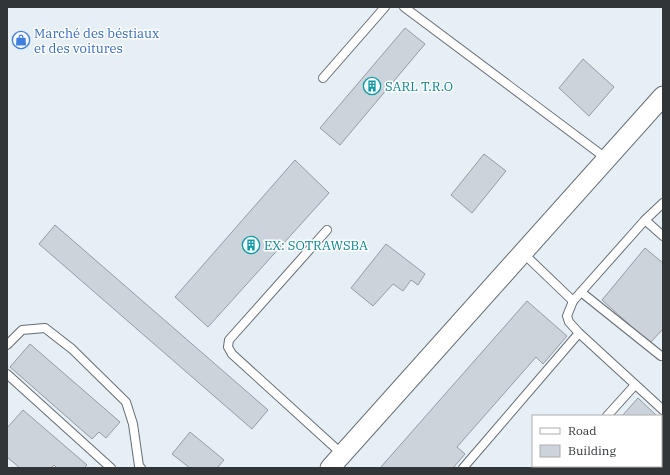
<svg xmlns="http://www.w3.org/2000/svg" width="670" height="475" font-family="'IBM Plex Serif',serif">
  <rect width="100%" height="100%" fill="#e6eef6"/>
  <g fill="#ccd3db" stroke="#949ba3">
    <path d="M405,28L425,44L340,145L320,128Z"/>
    <path d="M583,59L614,87L589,116L559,88Z"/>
    <path d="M484,154L506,171L472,213L451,195Z"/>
    <path d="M295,160L329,193L208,327L175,297Z"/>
    <path d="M55,225L268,410L252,429L39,244Z"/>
    <path d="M386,244L425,274L418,285L411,280L403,291L393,284L373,306L351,288Z"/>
    <path d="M645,248L663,263V329L650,343L602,300Z"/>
    <path d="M527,301L567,336L543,364L536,357L457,447L465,454L453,468H380Z"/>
    <path d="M30,344L120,422L106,438L99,432L92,439L10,367Z"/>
    <path d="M638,398L657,416H622Z"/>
    <path d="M23,410L87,465L84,468H57L54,465L51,468H20L7,457V428Z"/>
    <path d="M661,419L663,421V468H577L578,466H661Z"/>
    <path d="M190,432L224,460L217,468H190L172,454Z"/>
  </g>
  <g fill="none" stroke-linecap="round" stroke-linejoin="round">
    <defs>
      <g id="service">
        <path d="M404,7L607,159"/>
        <path d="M323,78L385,7"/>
        <path d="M645,220L663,203"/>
        <path d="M327,230L229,340L228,347L232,354L342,454"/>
        <path d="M523,253L573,301L567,316L569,322L579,333L663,410"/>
        <path d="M581,292L661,356"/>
        <path d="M573,301L645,220L663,236"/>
        <path d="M7,345L22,330L45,328L72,349L126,402L133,424L139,466L141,468"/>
        <path d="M7,374L111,468"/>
        <path d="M607,416L635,385"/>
        <path d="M463,468L579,333"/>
        <path d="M562,468L563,466"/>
      </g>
      <path id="tertiary" d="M330,468L663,96"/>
    </defs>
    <use href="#service" stroke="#666d74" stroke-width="10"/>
    <use href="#tertiary" stroke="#666d74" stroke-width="21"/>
    <use href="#service" stroke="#fff" stroke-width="8"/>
    <use href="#tertiary" stroke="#fff" stroke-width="19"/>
  </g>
  <defs>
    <symbol id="shop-ring" viewBox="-11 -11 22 22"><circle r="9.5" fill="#fff" stroke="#3f7fe0" stroke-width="1.5"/><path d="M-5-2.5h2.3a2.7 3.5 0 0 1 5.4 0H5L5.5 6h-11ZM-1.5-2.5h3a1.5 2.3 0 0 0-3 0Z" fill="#3f7fe0"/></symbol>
    <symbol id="building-ring" viewBox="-11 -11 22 22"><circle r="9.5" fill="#fff" stroke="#0f9aa8" stroke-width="1.5"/><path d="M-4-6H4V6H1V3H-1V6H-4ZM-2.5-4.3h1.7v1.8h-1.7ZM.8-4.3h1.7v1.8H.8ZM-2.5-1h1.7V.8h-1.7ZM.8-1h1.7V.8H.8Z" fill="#0f9aa8"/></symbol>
  </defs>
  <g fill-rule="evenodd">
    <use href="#shop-ring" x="11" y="30" width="20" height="20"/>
    <use href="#building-ring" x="362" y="76" width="20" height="20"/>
    <use href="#building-ring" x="241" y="235" width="20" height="20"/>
  </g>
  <g text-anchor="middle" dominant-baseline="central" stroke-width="3" stroke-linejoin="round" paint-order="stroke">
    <g font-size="13" fill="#366cbe" stroke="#fff" text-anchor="start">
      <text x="34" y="33">Marché des béstiaux<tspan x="34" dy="15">et des voitures</tspan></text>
    </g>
    <g font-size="13" fill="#0d838f" stroke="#fff" text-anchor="start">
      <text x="385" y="86">SARL T.R.O</text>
      <text x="264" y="245">EX: SOTRAWSBA</text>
    </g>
  </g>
  <rect width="670" height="475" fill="none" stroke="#323538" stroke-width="16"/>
  <rect x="532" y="415" width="130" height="52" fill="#ffffff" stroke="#adaeaf"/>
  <rect x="540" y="428" width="20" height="6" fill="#ffffff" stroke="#adaeaf"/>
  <text x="568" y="435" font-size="12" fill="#323538">Road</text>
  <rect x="540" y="445" width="20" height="12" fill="#ccd3db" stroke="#adaeaf"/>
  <text x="568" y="455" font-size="12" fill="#323538">Building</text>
</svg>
